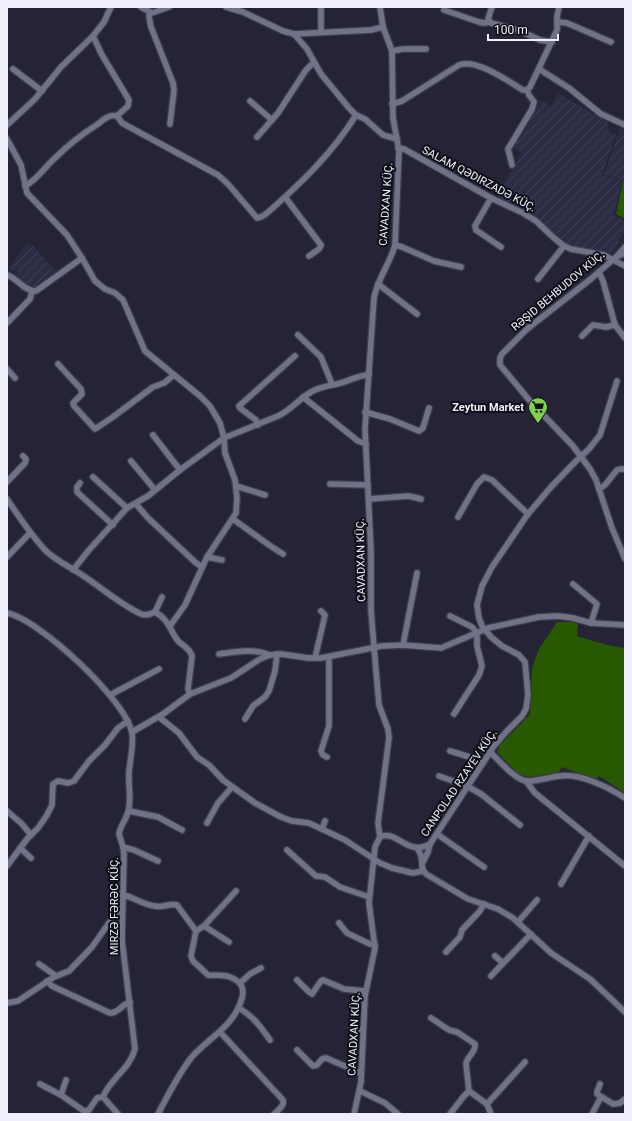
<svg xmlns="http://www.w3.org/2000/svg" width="632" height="1121" font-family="Roboto,sans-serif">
  <defs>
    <pattern id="industrial-furrows" width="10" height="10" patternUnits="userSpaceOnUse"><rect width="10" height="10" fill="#2c2c44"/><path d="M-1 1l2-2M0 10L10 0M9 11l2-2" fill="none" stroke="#414157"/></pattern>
  </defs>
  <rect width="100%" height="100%" fill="#242436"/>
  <g fill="url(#industrial-furrows)">
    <path d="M558,93L608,123L609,132L616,135L602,175L622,181L614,215L625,221V230L613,253L575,247L566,243L559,239L541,221L522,208L496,198L522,153L513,148L541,100L551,106Z"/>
    <path d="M620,129L625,130V181L604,175Z"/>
    <path d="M27,243L34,247L57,272L36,287L30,286L15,277L18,272L9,268Z"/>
  </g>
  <g fill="#285800">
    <path d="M623,181L625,182V219L616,214Z"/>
    <path d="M557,622H578L577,636L607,645L625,648V793L599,776L596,780L562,767L558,773L528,777L517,773L497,752L499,746L530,714L532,668L539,649Z"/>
  </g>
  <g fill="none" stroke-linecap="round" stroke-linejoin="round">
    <defs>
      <g id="minor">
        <path d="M141,7L152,13L169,7"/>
        <path d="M226,7L243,12L283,31L294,34L371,30L383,27"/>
        <path d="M321,7V32"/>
        <path d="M492,7L488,19L491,23L518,30L540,40L552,42"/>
        <path d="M444,10L479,22L484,23L489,22"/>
        <path d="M150,12L149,16L151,27L173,83L174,90L170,124"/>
        <path d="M558,22L567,23L611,42"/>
        <path d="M294,34L307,49L321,74L349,108L356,115L365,119L383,135L397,139"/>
        <path d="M93,36L102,55L129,100L128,106L117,116L122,123L218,175L228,184L257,218L261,217L266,214C300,184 332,154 356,115"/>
        <path d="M392,51L403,49H426"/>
        <path d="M13,69L42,91"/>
        <path d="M539,69L569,88L601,114L625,125"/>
        <path d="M250,101L272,120"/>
        <path d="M392,104L402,101L459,65C476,58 508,81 523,90H527L530,87L557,30V17L559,7"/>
        <path d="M7,125L35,99L61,67L93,36L104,22L111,7"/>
        <path d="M257,137L278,113L306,70L314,62"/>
        <path d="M7,139L21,165L27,193L67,235L82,258L95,281L105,289L115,293L123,300L145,351L200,396L210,406L220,423L224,438L225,453L235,480L237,498L236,513L207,557L185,605L170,626"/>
        <path d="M398,148L404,149L491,198L523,213L536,221L554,238L564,246L571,249L604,255L625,266"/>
        <path d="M512,165L508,149L532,109L534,102L529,95L527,90"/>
        <path d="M25,186C37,180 45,167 54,159C68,145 82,134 98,124C103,120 109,114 117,116"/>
        <path d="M285,197L321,245L319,249L309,256"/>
        <path d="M491,198L475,226L476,230L501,247"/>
        <path d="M395,245L402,247L434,261L461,267"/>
        <path d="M625,247L616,257L625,253"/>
        <path d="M616,257L592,278L527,329L502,354L500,358V365L530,401L573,446L590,469L596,480L612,528L625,559"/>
        <path d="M7,275C17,278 25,292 36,291L82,258"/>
        <path d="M538,279L564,246"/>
        <path d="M378,284L417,314"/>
        <path d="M7,323L30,299L32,291"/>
        <path d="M615,325L625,338"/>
        <path d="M298,335L321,357L332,384"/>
        <path d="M582,336L593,325L606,327L615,325L603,281L599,272"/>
        <path d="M58,364L81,389L82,394L73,403L74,406L95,429L113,417L153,387L164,383L174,375"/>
        <path d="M7,369L15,378"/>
        <path d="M303,397L358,441L366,444"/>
        <path d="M365,412L390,419L419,431L423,428L429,408"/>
        <path d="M258,425L256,420L240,408L239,406L295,356"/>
        <path d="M153,435L180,470"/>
        <path d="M131,461L155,490"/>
        <path d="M93,477L127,508"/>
        <path d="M7,482L25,463L26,459L23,456"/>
        <path d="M80,483L77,487V492L113,525"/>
        <path d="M330,484L368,485"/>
        <path d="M236,486L265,495"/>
        <path d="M599,489L605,485L617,470L620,469H625"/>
        <path d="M7,499C19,517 31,535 46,551C58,562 69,566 82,575C101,587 119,604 141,614C146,616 151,614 155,612C170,620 170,632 179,642C184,646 190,649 192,656L188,689L190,694"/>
        <path d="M369,499L409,496L421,499"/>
        <path d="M136,504L148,518L195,562L202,567"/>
        <path d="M458,517L477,484L484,477L492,480L528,514"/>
        <path d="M233,519L269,545L283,554"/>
        <path d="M7,557L30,533"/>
        <path d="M207,557L222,560"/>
        <path d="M73,570L89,550L127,508L148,496L180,470L224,438L278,416C291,410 299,399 311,392C321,386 330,386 341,383C351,380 359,375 369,375"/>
        <path d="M573,584L597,604L591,623"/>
        <path d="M155,612L162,597"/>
        <path d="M7,613C39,619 126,700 132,733C134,742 130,761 129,772C128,785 132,800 128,812C126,820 120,826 119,834L123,847L124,855L122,940L135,1049C130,1069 109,1080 103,1097L118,1114"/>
        <path d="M450,616L472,627L477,633V646L482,666L479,675L454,714"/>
        <path d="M403,645L417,573"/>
        <path d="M219,654C236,652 253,648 270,655"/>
        <path d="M315,658L325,615L321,611"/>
        <path d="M110,695L159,669"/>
        <path d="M159,717L179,733L197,757L209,765L223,780L255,803L281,817L292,821L309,823L345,840L380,863L392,868L413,873L423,871"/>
        <path d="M245,719L253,706L265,697L269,691L275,671L277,654"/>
        <path d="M132,732L163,714L190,694L231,678L260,659L270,655L281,654L308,658H321L382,646L403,645L441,648L488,628L539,617L558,616L573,618L591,623L625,625"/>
        <path d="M450,751L473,758L483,763"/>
        <path d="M490,752C499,760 514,779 526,781C534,782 550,777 559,776C580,773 608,787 625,798"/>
        <path d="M327,757L323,755L321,751L329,726V657"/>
        <path d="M439,776L467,786L481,794L520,825"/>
        <path d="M526,781L535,793L625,866"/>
        <path d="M7,811L22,824L31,835"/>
        <path d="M129,811L158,817L182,830"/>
        <path d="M207,823L218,803L232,787"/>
        <path d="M322,829L325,821"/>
        <path d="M437,834L484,867"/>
        <path d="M380,837C396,829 408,857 430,844L494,746L507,731L522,716L526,709L528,695L525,662L519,655L502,646L491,637L482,626L479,618L477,605L482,586L492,567L528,514L551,487L575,462L589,449L600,435L617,381"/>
        <path d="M123,847L134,850L158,861"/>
        <path d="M20,848L31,858"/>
        <path d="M417,848C426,859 418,867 426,874L468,899L498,909L513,918L551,953L590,979L625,1012"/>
        <path d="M287,850L316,876L325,877L340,887L369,897"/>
        <path d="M423,862L428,852L430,844"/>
        <path d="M7,866L27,839L38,828L47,815L52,805L53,784L58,781L68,783L74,781L89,761L105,745L118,728L128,721"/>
        <path d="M561,884L589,836"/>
        <path d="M123,895C134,897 143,905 155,906C162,908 170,903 177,905L196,931L191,956L193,961L208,975C216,976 222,974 230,977C240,981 245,987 242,998C234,1027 209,1037 191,1058C178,1075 168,1095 158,1114"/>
        <path d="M518,922L537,900"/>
        <path d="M339,923L347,933L370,944L375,945"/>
        <path d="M204,926L229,942"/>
        <path d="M196,931L204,926L236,891"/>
        <path d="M446,952L460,937L462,930L480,911L484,904"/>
        <path d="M495,956L503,963"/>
        <path d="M39,964L56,976"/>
        <path d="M491,976L531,934"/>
        <path d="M297,980L309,992L312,994L321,981L323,980L344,989L365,991"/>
        <path d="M47,981L52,986L110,1013C119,1013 122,1004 130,1002"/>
        <path d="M240,983L250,974L261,968"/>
        <path d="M7,1003L18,1001L54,977L69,971L92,947L116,913L122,910"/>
        <path d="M239,1008C254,1017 260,1026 270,1040"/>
        <path d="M431,1018L449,1030L457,1032L475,1044C476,1053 467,1056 466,1064L469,1091"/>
        <path d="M352,1029L363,1030"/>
        <path d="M220,1032L283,1100C285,1106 278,1110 274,1114"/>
        <path d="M297,1050L313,1066L317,1065L322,1059L326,1058L361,1073"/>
        <path d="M40,1084L61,1095L84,1111L89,1110L97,1098L103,1097"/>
        <path d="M600,1084L597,1092V1094L613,1104L620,1103L625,1099"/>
        <path d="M360,1091L385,1103L398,1114"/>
        <path d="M61,1095L66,1080"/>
        <path d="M487,1104L491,1114"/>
        <path d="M354,1114L361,1082L365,996L375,948L369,903L375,847L380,837L378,823L389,738L388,729L379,705L374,647L371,610V551L365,429L374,298C377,279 390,264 395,245L399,151L393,118L392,51L383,27L380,7"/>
        <path d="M450,1114L464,1096L469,1091L487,1104L525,1062"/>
        <path d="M592,1114L601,1097"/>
      </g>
    </defs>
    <use href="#minor" stroke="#403f4e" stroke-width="8"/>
    <use href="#minor" stroke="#717288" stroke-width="5.5"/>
  </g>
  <defs>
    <symbol id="supermarket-pin" viewBox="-11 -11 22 30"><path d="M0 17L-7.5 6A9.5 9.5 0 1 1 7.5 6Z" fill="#7fd052" stroke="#0e0e16"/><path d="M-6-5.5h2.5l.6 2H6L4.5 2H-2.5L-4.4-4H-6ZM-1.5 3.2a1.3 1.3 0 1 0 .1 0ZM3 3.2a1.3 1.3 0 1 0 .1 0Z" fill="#111"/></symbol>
  </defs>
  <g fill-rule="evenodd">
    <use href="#supermarket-pin" x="527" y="396" width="22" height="30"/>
  </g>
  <g text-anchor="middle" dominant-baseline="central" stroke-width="4" stroke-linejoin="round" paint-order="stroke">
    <g font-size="11" fill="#efeffc" stroke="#0e0e16">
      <text transform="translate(479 179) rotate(28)">SALAM QƏDIRZADƏ KÜÇ.</text>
      <text transform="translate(386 204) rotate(-86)">CAVADXAN KÜÇ.</text>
      <text transform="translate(558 291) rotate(-40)">RƏŞID BEHBUDOV KÜÇ.</text>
      <text transform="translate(361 560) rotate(-91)">CAVADXAN KÜÇ.</text>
      <text transform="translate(459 783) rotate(-56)">CANPOLAD RZAYEV KÜÇ.</text>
      <text transform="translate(114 906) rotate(-90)">MIRZƏ FƏRƏC KÜÇ.</text>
      <text transform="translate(354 1034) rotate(-87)">CAVADXAN KÜÇ.</text>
    </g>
    <g font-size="11" font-weight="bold" fill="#efeffc" stroke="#0e0e16" text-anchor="end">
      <text x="524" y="407">Zeytun Market</text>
    </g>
  </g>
  <rect width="632" height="1121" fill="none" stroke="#efeffc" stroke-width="16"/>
  <path d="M488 34v6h70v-6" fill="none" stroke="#efeffc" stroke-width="2"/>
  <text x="494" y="34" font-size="12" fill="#efeffc" stroke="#0e0e16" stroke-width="3" paint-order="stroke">100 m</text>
</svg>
